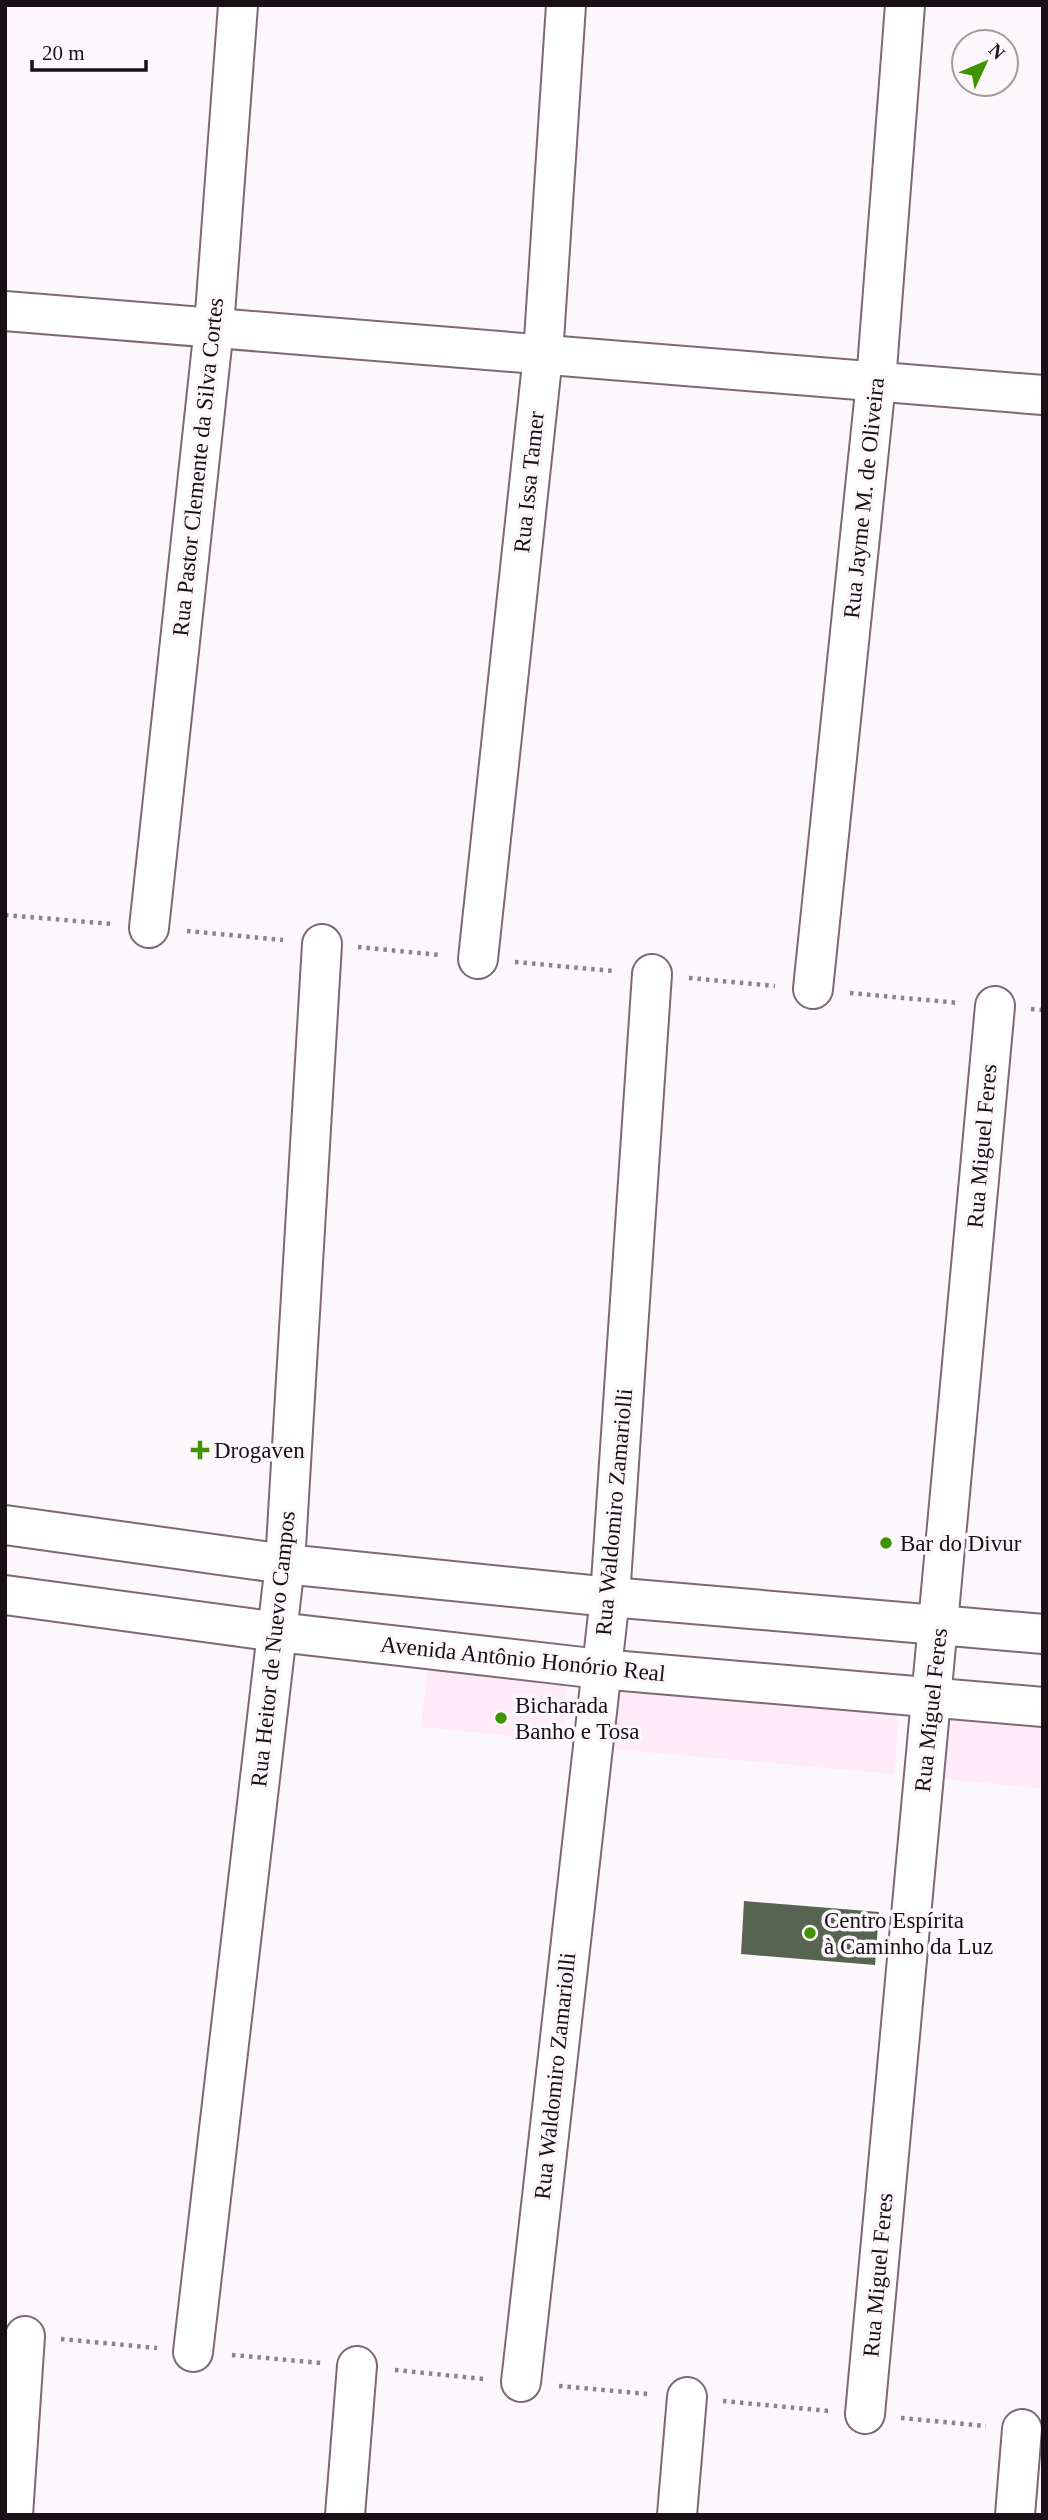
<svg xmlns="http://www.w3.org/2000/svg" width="1048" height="2520" font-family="'Times New Roman',serif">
  <rect width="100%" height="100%" fill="#fcf7fa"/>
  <g fill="#ffebf7">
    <path d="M430,1654L562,1674L566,1688L564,1741L421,1727Z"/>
    <path d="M603,1685L893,1706L898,1719L895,1774L600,1748Z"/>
    <path d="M1043,1711V1789L928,1777L932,1713Z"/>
  </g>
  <path fill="#566451" d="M744,1901L879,1912L875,1965L741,1954Z"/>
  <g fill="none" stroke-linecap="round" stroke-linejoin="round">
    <defs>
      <g id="minor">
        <path d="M5,311L1043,395"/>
        <path d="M149,928L214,327L238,5"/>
        <path d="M478,959L543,355L566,5"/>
        <path d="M813,989L876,382L905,5"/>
        <path d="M5,1525L285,1564L610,1597L1043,1634"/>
        <path d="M5,1595L278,1632L600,1669L1043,1707"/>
        <path d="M193,2352L285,1564L322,944"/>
        <path d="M521,2382L610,1597L652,974"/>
        <path d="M865,2414L995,1006"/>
        <path d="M13,2515L25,2336"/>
        <path d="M345,2515L357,2366"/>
        <path d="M677,2515L687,2397"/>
        <path d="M1015,2515L1022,2429"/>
      </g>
    </defs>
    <use href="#minor" stroke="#7e6875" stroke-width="42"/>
    <g stroke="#8a8488" stroke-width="4.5" stroke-dasharray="3.5 5" stroke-linecap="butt">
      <path d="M5,915L112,924"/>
      <path d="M187,931L283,940"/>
      <path d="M358,947L440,955"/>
      <path d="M515,962L614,971"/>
      <path d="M689,978L775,986"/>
      <path d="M850,993L959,1003"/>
      <path d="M1031,1009L1043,1010"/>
      <path d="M61,2339L157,2348"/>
      <path d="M232,2355L321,2363"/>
      <path d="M395,2370L484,2379"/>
      <path d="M559,2386L648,2394"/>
      <path d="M723,2401L829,2411"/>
      <path d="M901,2418L986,2426"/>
    </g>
    <use href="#minor" stroke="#fff" stroke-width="38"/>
  </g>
  <g fill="#3f9402" stroke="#fcf7fa" stroke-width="2.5">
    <path d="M196.5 1439.5h7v7h7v7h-7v7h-7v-7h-7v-7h7z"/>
    <circle cx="886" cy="1543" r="7"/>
    <circle cx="501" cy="1718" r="7"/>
    <circle cx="810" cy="1933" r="7"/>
  </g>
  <g text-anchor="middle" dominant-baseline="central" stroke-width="7" stroke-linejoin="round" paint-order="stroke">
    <g font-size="23" fill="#181015" stroke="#fcf7fa">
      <text transform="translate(198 467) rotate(-84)">Rua Pastor Clemente da Silva Cortes</text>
      <text transform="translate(529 482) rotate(-84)">Rua Issa Tamer</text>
      <text transform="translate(864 498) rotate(-84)">Rua Jayme M. de Oliveira</text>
      <text transform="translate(982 1146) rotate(-85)">Rua Miguel Feres</text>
      <text transform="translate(614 1512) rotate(-85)">Rua Waldomiro Zamariolli</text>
      <text transform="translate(273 1649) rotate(-84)">Rua Heitor de Nuevo Campos</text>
      <text transform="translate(523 1659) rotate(6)">Avenida Antônio Honório Real</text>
      <text transform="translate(931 1710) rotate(-84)">Rua Miguel Feres</text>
      <text transform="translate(555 2076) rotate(-84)">Rua Waldomiro Zamariolli</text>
      <text transform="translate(878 2275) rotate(-85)">Rua Miguel Feres</text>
    </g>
    <g font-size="23" fill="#181015" stroke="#fcf7fa" text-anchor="start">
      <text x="214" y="1450">Drogaven</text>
      <text x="900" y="1543">Bar do Divur</text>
      <text x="515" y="1705">Bicharada<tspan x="515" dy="26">Banho e Tosa</tspan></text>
      <text x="824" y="1920">Centro Espírita<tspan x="824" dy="26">à Caminho da Luz</tspan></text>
    </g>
  </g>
  <rect width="1048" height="2520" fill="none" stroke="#181015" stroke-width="14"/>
  <g transform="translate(985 63) rotate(46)"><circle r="33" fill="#fcf7fa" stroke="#a19b9e" stroke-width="2"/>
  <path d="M0-5L12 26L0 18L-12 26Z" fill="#3f9402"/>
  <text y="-10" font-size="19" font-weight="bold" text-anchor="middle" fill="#181015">N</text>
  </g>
  <path d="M32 60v10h114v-10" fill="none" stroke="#181015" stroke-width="3.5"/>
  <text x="42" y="60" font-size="21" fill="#181015" stroke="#fcf7fa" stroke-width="5" paint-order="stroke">20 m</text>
</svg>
